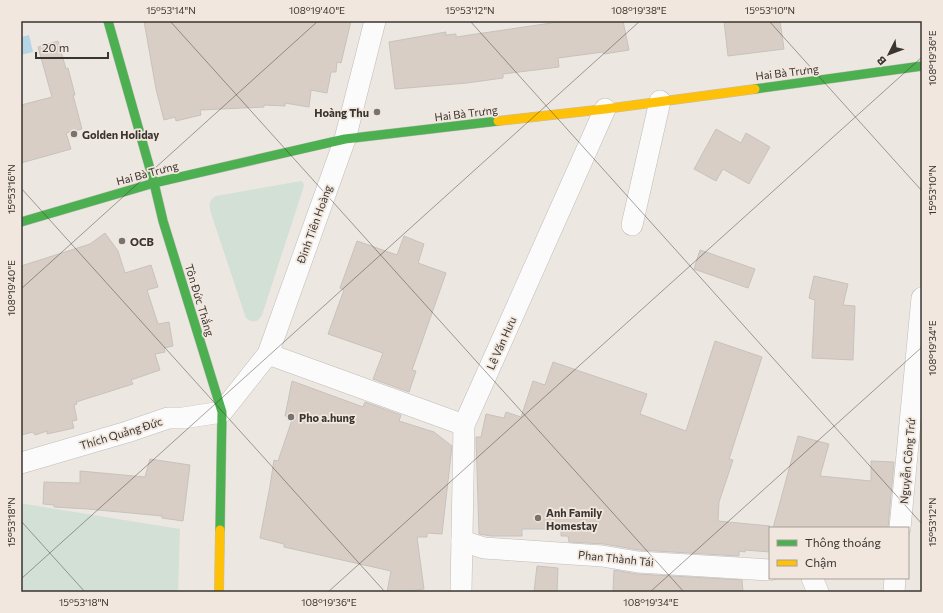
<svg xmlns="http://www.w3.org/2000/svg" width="943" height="613" font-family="Commissioner,sans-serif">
  <rect width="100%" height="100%" fill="#ede7e2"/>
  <g fill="#d3e0d6">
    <path d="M301,181L304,184L303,189L262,315C258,322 253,324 246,318L210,210C209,203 210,199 216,196Z"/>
    <path d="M25,504L180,529L178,592H21V505Z"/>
  </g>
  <path fill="#b6d5e7" d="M29,35L33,52L21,55V37Z"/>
  <g fill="#d9cec6" stroke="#c6c2be">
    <path d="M144,21H351L341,63L337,62L336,72H331L327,93L311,90L309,107L285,103V106L264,105V107L200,110L201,115L176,121L175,117L164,120L156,89Z"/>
    <path d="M565,21H623L629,50L604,54L603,52L558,58L559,67L503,74V78L467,83L395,89L389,42L446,32L445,35L456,34V37Z"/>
    <path d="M724,21H780L784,49L728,56Z"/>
    <path d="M58,41L66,69L68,68L75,95H73L82,129L66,133L71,149L21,163V105L52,97L38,47Z"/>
    <path d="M716,129L741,143L746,133L770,147L749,184L723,169L716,181L694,169Z"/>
    <path d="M105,233L118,251L125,273L151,265L158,287L147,290L158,324L169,322L173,346L164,348L165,352L155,354L160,370L131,380L133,384L76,402L77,404L74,405L77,420L72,421L74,428L47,434V431L35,435L33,432L21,435V266L90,244Z"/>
    <path d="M404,236L424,244L418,263L446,273L412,370L416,371L409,392L373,379L383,353L328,334L344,290L340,288L357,241L397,255Z"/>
    <path d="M700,250L755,269L748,288L694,269Z"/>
    <path d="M814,276L848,284L843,305L855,306L853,360L812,358L815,300L809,298Z"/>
    <path d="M715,341L762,357L729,459L733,460L719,502L718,521L770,526V552L745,550V552L739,551V556L639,550L604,544L569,542L568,536H561V529H522V536H491L479,534L476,437H481L486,414L504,418L506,412L521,417L533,381L545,385L553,362L647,394L640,414L686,431Z"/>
    <path d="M292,381L363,407L365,402L401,415L399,421L434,432L452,446L442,534L427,533V537H417L424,589L401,592H387L391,571L284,547V544L260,538L270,486L274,460L278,461L293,417L285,416Z"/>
    <path d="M798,436L829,444L820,476L871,481V461L894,462L888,528H773Z"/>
    <path d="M150,459L190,465L183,521L162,518V516L88,509L54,507V505L43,504L44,482L80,483V471L145,477Z"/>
    <path d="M537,566L558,568L557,592H534Z"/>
    <path d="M614,570L637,574L742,580L743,592H613Z"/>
  </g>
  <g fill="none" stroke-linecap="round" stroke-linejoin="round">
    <defs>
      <g id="street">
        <path d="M632,225L660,101"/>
        <path d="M268,354L464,425"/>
        <path d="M21,463L127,432L168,418H183L222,412L268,354L345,139L375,21"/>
        <path d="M900,528L922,298"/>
        <path d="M462,541L484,548L602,556L638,562L770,570"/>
        <path d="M812,578L818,592"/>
        <path d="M461,592L464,425L605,109"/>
        <path d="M894,592L895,578"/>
      </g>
      <g id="fast">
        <path d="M108,21L154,183L163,221L222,412L220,530"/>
        <path d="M755,89L922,66"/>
        <path d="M21,222L154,183L345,139L498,121"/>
      </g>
      <g id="slow">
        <path d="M498,121L605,109L755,89"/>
        <path d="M219,592L220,530"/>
      </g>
    </defs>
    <use href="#street" stroke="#c0bcb8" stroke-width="22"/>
    <use href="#fast" stroke="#c0bcb8" stroke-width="10"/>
    <use href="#slow" stroke="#c0bcb8" stroke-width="10"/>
    <use href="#street" stroke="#fcfbfb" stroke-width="21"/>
    <use href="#fast" stroke="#4caf50" stroke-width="9"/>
    <use href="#slow" stroke="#ffc107" stroke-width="9"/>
  </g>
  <path fill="none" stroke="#393531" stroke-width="1" stroke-opacity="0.45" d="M170,21L684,592M470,21L922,524M769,21L922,191M21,188L385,592M21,289L318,21M21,521L85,592M21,579L640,21M328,592L922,57M650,592L922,347"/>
  <g fill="#78736f" stroke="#f1e7de" stroke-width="1.5">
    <circle cx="377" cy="112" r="4"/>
    <circle cx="74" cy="134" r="4"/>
    <circle cx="122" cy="241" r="4"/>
    <circle cx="291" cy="417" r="4"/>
    <circle cx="538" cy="518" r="4"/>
  </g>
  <g text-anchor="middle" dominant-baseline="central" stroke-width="3.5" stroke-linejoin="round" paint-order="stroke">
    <g font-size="11" fill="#393531" stroke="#f1e7de">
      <text transform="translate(787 72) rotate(-7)">Hai Bà Trưng</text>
      <text transform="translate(466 113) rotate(-7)">Hai Bà Trưng</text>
      <text transform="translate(147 173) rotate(-15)">Hai Bà Trưng</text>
      <text transform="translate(314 224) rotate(-70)">Đinh Tiên Hoàng</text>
      <text transform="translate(200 300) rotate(73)">Tôn Đức Thắng</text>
      <text transform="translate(501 343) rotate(-66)">Lê Văn Hưu</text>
      <text transform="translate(121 433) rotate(-17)">Thích Quảng Đức</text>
      <text transform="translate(907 461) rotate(-85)">Nguyễn Công Trứ</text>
      <text transform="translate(616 558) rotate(6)">Phan Thành Tái</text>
    </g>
    <g font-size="11" font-weight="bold" fill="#393531" stroke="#f1e7de" text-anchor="start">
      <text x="369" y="112" text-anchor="end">Hoàng Thu</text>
      <text x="82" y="134">Golden Holiday</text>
      <text x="130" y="241">OCB</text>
      <text x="299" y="417">Pho a.hung</text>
      <text x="546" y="512">Anh Family<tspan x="546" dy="13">Homestay</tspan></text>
    </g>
  </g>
  <rect width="943" height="613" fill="none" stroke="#f1e7de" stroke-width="44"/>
  <rect x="769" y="527" width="140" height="52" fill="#f1e7de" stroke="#a7a099"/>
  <rect x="777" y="540" width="20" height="6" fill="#4caf50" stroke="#a7a099"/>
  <text x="805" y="547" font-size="12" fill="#393531">Thông thoáng</text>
  <rect x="777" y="560" width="20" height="6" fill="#ffc107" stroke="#a7a099"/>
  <text x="805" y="567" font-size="12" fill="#393531">Chậm</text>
  <g transform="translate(889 54) rotate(228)" stroke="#f1e7de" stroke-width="3" paint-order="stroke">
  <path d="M0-3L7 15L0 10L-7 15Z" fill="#393531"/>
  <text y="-6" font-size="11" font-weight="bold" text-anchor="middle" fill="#393531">B</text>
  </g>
  <path d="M36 52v6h72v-6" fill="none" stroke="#393531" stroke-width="2"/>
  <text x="42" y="52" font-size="12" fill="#393531" stroke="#f1e7de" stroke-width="3" paint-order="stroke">20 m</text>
  <rect x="22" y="22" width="899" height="569" fill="none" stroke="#393531" stroke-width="1.5"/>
  <g font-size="10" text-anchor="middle" fill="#393531">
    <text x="171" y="14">15°53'14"N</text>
    <text x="317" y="14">108°19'40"E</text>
    <text x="470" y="14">15°53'12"N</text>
    <text x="639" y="14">108°19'38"E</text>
    <text x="770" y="14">15°53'10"N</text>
    <text transform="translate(932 58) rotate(-90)" y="4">108°19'36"E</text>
    <text transform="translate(11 189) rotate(-90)" y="4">15°53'16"N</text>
    <text transform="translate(932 190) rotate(-90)" y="4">15°53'10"N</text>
    <text transform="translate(11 288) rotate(-90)" y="4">108°19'40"E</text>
    <text transform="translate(932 348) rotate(-90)" y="4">108°19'34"E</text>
    <text transform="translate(11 522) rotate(-90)" y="4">15°53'18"N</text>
    <text transform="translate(932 522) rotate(-90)" y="4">15°53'12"N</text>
    <text x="84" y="606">15°53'18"N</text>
    <text x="329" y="606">108°19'36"E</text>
    <text x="651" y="606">108°19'34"E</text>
  </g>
</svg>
